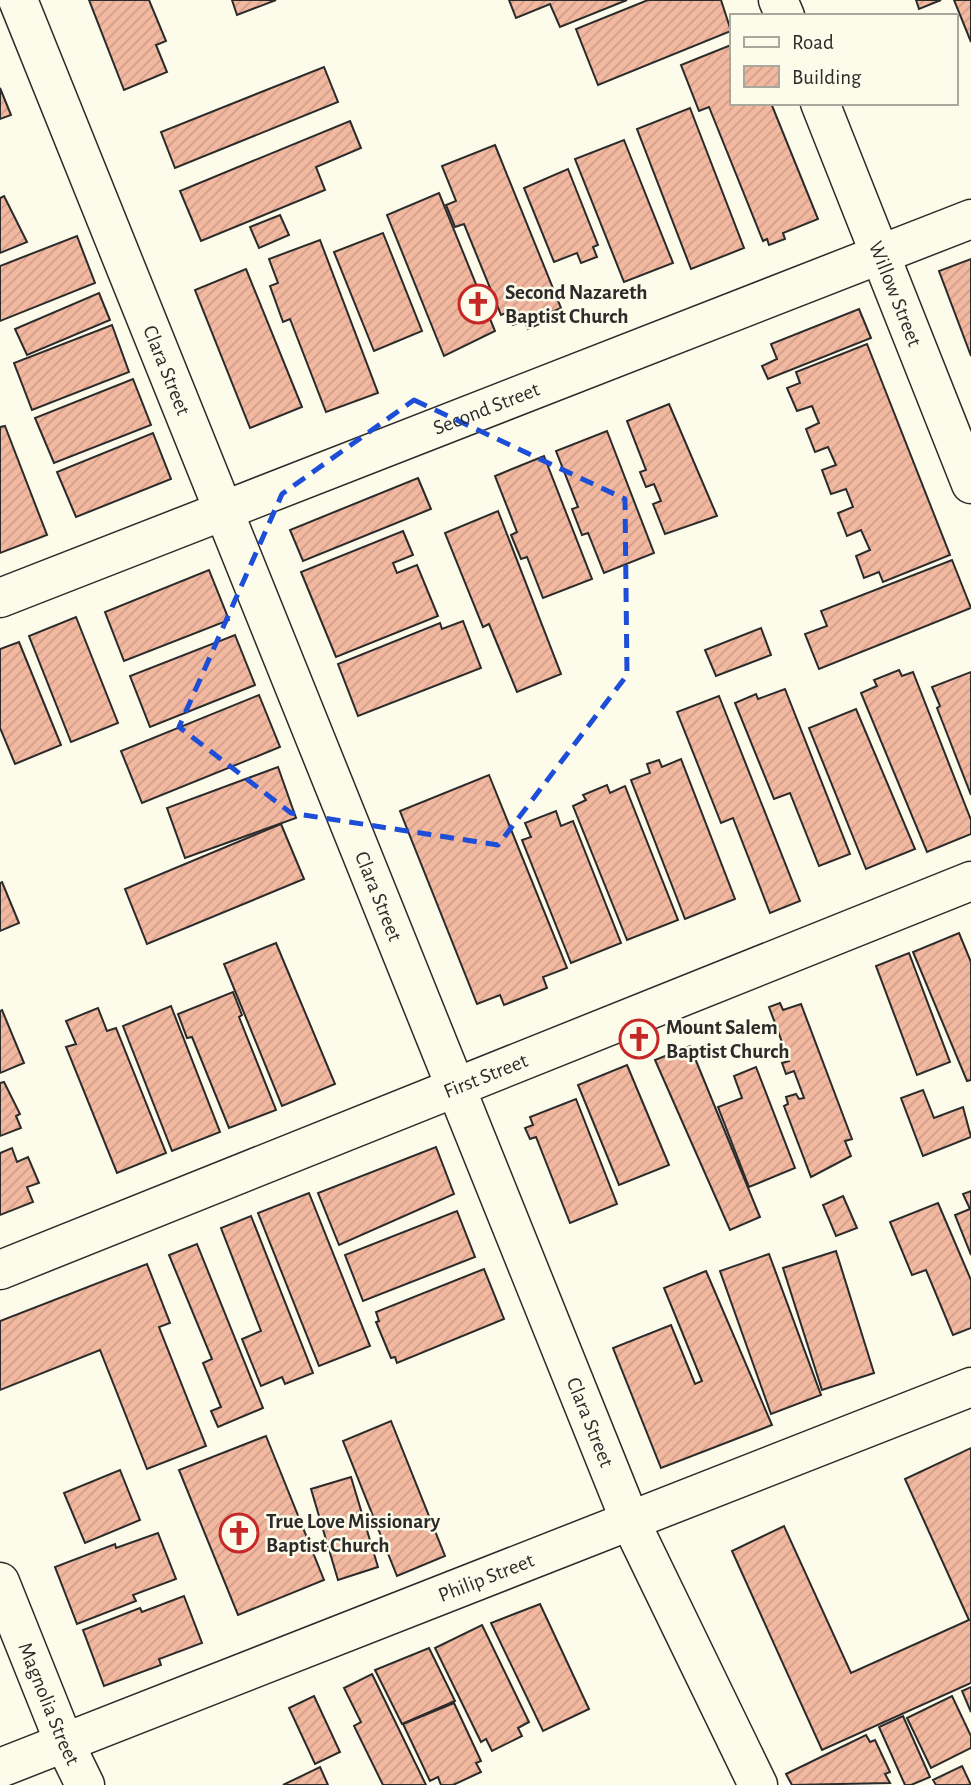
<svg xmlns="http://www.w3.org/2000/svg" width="971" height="1785" font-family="'Alegreya Sans',sans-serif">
  <defs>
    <pattern id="building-hatch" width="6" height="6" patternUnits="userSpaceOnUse" patternTransform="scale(1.75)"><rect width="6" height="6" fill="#f2b8a0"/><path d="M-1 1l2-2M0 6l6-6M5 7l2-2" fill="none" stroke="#d09e8a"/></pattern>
  </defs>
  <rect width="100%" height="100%" fill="#fdfbea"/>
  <g fill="url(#building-hatch)" stroke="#2b2b2b" stroke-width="2">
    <path d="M89,0H149L166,41L156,45L167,72L124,90Z"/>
    <path d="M232,0H276L237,15Z"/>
    <path d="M509,0H627L560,27L550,4L516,18Z"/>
    <path d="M648,0H721L731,31L598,85L576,29Z"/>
    <path d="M916,0H941L919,9Z"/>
    <path d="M954,0H971V42Z"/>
    <path d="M731,45V103H771L818,219L783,233L785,239L769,245L767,239L763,241L709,107L699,111L681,65Z"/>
    <path d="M324,67L338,102L175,168L161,132Z"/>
    <path d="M0,88L11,115L0,119Z"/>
    <path d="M690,108L744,248L691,269L637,129Z"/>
    <path d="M350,121L361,148L316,167L325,190L201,241L180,191Z"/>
    <path d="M624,140L673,263L624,282L575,159Z"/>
    <path d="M495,145L561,308L542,316L544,322L528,329L524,320L513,325L508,312L501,315L464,224L455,227L446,205L456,201L442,166Z"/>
    <path d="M568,169L598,245L593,247L597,257L581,263L577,253L554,262L524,188Z"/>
    <path d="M439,193L495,331L444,356L387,215Z"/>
    <path d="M4,196L27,242L0,253V198Z"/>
    <path d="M280,215L289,235L259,248L250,227Z"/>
    <path d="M383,233L422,331L374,351L334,252Z"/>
    <path d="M77,236L95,283L0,321V266Z"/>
    <path d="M320,240L378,393L326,412L290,319L283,322L270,286L278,283L269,259Z"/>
    <path d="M971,259V356L939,271Z"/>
    <path d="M246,269L302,407L250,428L195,290Z"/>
    <path d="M99,293L110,320L27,355L15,329Z"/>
    <path d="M859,309L871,338L768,379L762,366L777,359L771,344Z"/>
    <path d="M112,325L129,372L32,410L14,363Z"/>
    <path d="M867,344L950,555L883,582L879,572L864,578L856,556L870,550L861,530L847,536L838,513L853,507L846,489L831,494L822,470L836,465L828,447L815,452L806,429L819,423L812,406L797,411L787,388L800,383L796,372Z"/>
    <path d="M133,379L151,425L54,463L35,418Z"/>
    <path d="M669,404L717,516L665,534L653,504L661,501L654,484L646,487L640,472L646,470L627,421Z"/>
    <path d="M5,426L47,535L0,553V427Z"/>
    <path d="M607,431L654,553L604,573L588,533L582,535L572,509L578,507L556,451Z"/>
    <path d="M153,433L171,479L76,517L57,472Z"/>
    <path d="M544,456L592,579L543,598L527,557L521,559L511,535L517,532L495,476Z"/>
    <path d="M418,478L431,509L303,561L290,530Z"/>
    <path d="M498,511L561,674L517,692L489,624L483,627L445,533Z"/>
    <path d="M403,531L413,555L393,563L397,573L417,565L438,616L336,657L301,572Z"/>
    <path d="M952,560L971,608L819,669L805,634L827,626L821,611Z"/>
    <path d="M209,570L229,620L124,661L105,612Z"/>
    <path d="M76,617L118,723L71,742L29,636Z"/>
    <path d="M463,621L481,668L358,716L338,664L440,623L442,629Z"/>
    <path d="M761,628L771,655L716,676L705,650Z"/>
    <path d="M235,635L255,685L150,727L130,676Z"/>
    <path d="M19,642L61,745L15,764L0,728V649Z"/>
    <path d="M899,670L902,676L913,672L971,820V834L927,852L861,693L877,686L874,680Z"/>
    <path d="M971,672V795L937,708L940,706L932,687Z"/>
    <path d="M785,689L850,854L819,866L790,793L774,799L735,703L756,694L758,699Z"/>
    <path d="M259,695L280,747L142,803L121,751Z"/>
    <path d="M719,696L800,901L770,913L733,818L721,823L677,712Z"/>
    <path d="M856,709L915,849L866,869L809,728Z"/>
    <path d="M681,759L735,899L685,919L631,780L650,773L647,764L659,760L662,767Z"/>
    <path d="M278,767L296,818L185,858L167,808Z"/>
    <path d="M489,775L567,968L543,977L547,988L504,1005L500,995L477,1004L400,811Z"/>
    <path d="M607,785L610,793L625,786L678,920L627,940L573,806L586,800L583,795Z"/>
    <path d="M556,811L561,826L573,821L621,943L571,963L522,840L531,837L525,823Z"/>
    <path d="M281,824L304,879L147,944L125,889Z"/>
    <path d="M2,882L19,923L0,931V883Z"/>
    <path d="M959,933L971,962V1080L967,1081L913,952Z"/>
    <path d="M276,943L335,1084L282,1106L224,964Z"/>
    <path d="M909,953L950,1062L917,1075L876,966Z"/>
    <path d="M233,992L242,1015L239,1017L276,1110L229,1128L192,1037L187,1038L178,1014Z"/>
    <path d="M780,1003L783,1010L801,1004L852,1139L845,1141L851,1156L811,1177L784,1106L788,1104L786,1097L796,1094L799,1099L804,1098L794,1071L786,1074L782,1063L789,1061L769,1007Z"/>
    <path d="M171,1006L220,1132L172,1151L123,1026Z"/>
    <path d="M98,1008L107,1031L116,1028L166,1153L117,1173L66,1047L76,1044L66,1021Z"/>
    <path d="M2,1010L24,1063L0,1073V1011Z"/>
    <path d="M690,1046L760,1217L730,1230L655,1060Z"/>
    <path d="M627,1065L669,1165L619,1185L578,1085Z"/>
    <path d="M756,1067L795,1168L749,1187L718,1107L742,1098L734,1076Z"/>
    <path d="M4,1082L20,1114L16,1116L21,1128L0,1136V1083Z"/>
    <path d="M923,1090L934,1118L963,1107L971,1137L923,1156L901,1098Z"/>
    <path d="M576,1099L617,1204L570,1223L536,1137L530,1139L525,1128L533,1125L530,1117Z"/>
    <path d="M436,1147L454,1194L339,1245L318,1193Z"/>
    <path d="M12,1148L17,1162L28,1157L39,1183L27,1187L33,1202L0,1215V1153Z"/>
    <path d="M971,1191V1255L955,1215L970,1209L963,1194Z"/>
    <path d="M309,1193L370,1346L319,1366L258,1213Z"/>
    <path d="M843,1196L857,1228L836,1236L823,1205Z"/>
    <path d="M938,1203L971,1280V1328L953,1335L926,1270L912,1275L890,1222Z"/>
    <path d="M457,1211L475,1257L363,1301L345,1255Z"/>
    <path d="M251,1216L313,1373L285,1384L282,1377L261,1386L242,1339L261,1331L221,1228Z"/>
    <path d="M197,1244L263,1408L218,1427L211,1411L221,1407L203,1363L212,1359L169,1255Z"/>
    <path d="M836,1251L874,1373L822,1390L783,1268Z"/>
    <path d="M769,1254L821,1395L771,1414L720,1271Z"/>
    <path d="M147,1264L170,1323L159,1327L206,1446L147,1469L100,1350L0,1390V1321Z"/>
    <path d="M484,1269L504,1319L397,1363L395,1357L391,1358L376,1322L379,1321L376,1312Z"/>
    <path d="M706,1271L772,1425L661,1468L613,1348L671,1325L695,1384L702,1381L664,1288Z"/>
    <path d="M391,1421L445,1556L397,1576L343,1441Z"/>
    <path d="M266,1436L324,1580L238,1615L179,1470Z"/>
    <path d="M971,1448V1683L822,1750L732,1551L784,1526L851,1673L969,1620L905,1479Z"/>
    <path d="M120,1470L140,1520L85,1543L64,1493Z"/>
    <path d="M351,1477L378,1567L338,1580L311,1489Z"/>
    <path d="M158,1533L176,1579L133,1595L136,1601L77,1624L55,1567L115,1544L116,1548Z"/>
    <path d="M184,1596L202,1643L159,1659L161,1665L104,1686L83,1630L140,1608L142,1612Z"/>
    <path d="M540,1604L589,1709L543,1731L491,1623Z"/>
    <path d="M482,1625L529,1722L518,1728L522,1736L492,1751L486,1739L481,1742L435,1648Z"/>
    <path d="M429,1648L455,1701L402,1724L375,1670Z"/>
    <path d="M372,1674L426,1785H383L354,1726L361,1722L344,1688Z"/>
    <path d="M971,1687V1712L962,1691Z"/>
    <path d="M314,1696L340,1752L315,1764L289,1708Z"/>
    <path d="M952,1696L971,1736V1748L931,1768L907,1718Z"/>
    <path d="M454,1703L481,1761L476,1763L481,1772L453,1785H441L438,1777L430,1781L403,1724Z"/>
    <path d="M903,1716L930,1777L911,1785H905L879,1727Z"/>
    <path d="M866,1735L870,1742L875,1740L890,1772L885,1774L890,1783L792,1785L786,1774Z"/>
    <path d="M962,1766L971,1785H936L933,1780Z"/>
    <path d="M320,1767L328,1785H283Z"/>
  </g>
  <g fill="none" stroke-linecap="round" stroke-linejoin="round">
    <defs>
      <g id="minor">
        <path id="s1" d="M18,0L631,1523L758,1785"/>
        <path d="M778,0L785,16"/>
        <path id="s2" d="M820,103L971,484"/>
        <path id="s3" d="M0,598L971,219"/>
        <path id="s4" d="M0,1270L971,881"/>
        <path id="s5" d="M0,1582L64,1742L85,1785"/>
        <path id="s6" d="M0,1768L971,1387"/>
      </g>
    </defs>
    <use href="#minor" stroke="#2b2b2b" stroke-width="41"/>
    <use href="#minor" stroke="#fdfbea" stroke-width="38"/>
  </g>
  <path fill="none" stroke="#1d4ed8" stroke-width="5" stroke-dasharray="14 9" stroke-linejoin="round" d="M414,400L625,499L627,675L498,845L291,813L179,727L282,494Z"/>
  <defs>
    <symbol id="church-ring" viewBox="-11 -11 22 22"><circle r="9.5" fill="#fdfbea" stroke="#c62828" stroke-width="1.5"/><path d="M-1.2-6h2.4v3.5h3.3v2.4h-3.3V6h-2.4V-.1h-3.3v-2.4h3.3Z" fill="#c62828"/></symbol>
  </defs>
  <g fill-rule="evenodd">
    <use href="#church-ring" x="456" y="282" width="44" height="44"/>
    <use href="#church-ring" x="617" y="1017" width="44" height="44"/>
    <use href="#church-ring" x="217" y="1511" width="44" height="44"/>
  </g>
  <g text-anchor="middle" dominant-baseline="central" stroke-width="5" stroke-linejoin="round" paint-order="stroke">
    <g font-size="21" font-weight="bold" fill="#2b2b2b" stroke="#fdfbea" text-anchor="start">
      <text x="505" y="292">Second Nazareth<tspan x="505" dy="24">Baptist Church</tspan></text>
      <text x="666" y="1027">Mount Salem<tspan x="666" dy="24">Baptist Church</tspan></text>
      <text x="266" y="1521">True Love Missionary<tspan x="266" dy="24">Baptist Church</tspan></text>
    </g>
    <g font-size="21" fill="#2b2b2b" stroke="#fdfbea">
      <text stroke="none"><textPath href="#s2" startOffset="205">Willow Street</textPath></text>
      <text stroke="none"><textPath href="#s1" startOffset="399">Clara Street</textPath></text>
      <text stroke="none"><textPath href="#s3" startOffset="522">Second Street</textPath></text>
      <text stroke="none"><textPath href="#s1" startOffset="966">Clara Street</textPath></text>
      <text stroke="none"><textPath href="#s4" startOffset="523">First Street</textPath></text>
      <text stroke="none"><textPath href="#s1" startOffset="1533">Clara Street</textPath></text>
      <text stroke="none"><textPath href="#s6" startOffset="522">Philip Street</textPath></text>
      <text stroke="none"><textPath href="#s5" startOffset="131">Magnolia Street</textPath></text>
    </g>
  </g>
  <rect x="730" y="14" width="228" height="91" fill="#fdfbea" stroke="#a9a89e" stroke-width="2"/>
  <rect x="744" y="37" width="35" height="10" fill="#fdfbea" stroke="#a9a89e" stroke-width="2"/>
  <text x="792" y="49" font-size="21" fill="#2b2b2b">Road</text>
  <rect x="744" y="66" width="35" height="21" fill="url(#building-hatch)" stroke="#a9a89e" stroke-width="2"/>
  <text x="792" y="84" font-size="21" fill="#2b2b2b">Building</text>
</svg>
